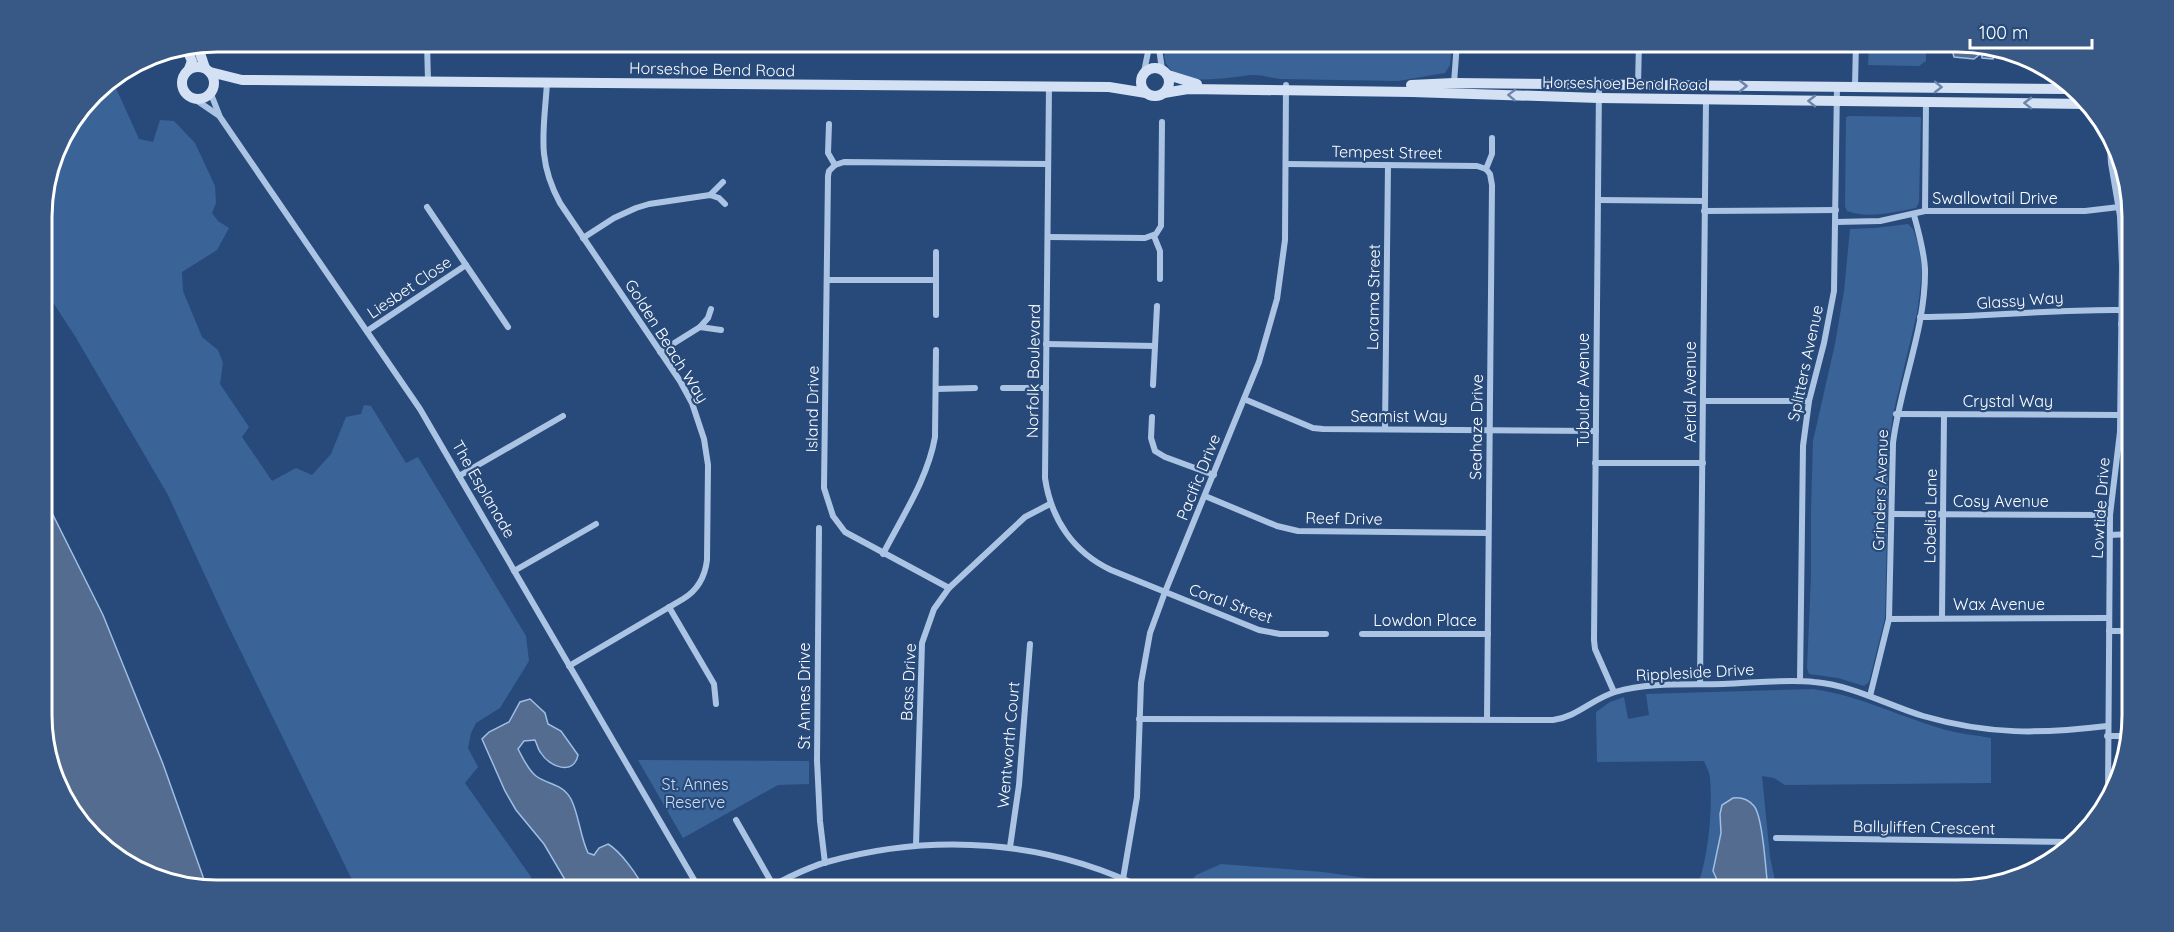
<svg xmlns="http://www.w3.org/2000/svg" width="2174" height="932" font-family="Quicksand,sans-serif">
  <rect width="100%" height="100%" fill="#274a7b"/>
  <g fill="#3a6498">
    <path d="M1164,42H1452L1450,65L1445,73L1398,81L1281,79C1271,78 1263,75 1253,75C1232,76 1180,89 1167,65C1163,59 1165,49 1164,42Z"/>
    <path d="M1869,42H1926V61L1919,66L1868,65Z"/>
    <path d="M101,86H115L139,139L153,142L160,120L174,121L195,143L215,186L216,203L212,213L218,221L229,228L217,250L182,272L183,291L202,337L218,350L223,363L220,384L249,427L242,437L272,481L296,468L312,475L331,454L346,417L361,414L364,405L371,406L406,463L418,457L526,636L529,661L500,708L476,723L471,733L468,748L478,767L465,783L531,877L527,890H357L226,621L168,495L75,336L43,287L42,206L60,140Z"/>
    <path d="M1850,116L1921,117L1919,202L1916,208C1893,212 1870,219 1847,211L1845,206L1846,117Z"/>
    <path d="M1908,224L1913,229L1918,244L1922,269L1920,290L1917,313L1893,414L1889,444L1885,618L1869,682L1864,686L1838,678L1809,674L1807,668L1811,577V511L1813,441L1835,344L1844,291L1850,229L1875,228Z"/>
    <path d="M1813,689C1861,696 1900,717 1946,730C1960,734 1976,735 1991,738V783L1785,785L1774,778L1762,776L1770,857L1775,881L1828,890H1696C1708,861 1713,810 1710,778C1710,773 1706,766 1704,761L1597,762L1596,712L1610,702L1624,697L1628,719L1649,715L1646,694Z"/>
    <path d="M638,760L809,761V784L778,785L683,838Z"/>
    <path d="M1221,864L1323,872L1387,881L1551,890H1183L1196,875Z"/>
  </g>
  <g fill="#536c8f" stroke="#9fbee4" stroke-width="1.5">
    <path d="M1950,42L1979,47V55L1974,59L1954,57Z"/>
    <path d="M1981,47L2019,54L2017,59L1994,55L1993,59L1982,58Z"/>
    <path d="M43,495L103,615L163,764L207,888L151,877L79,821L44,737Z"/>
    <path d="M530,699L545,713L548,724L561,731L578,755C574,776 549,767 541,753C538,750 537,744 535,740L524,741L518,749C523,758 528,770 536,776C548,785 562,783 571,799C579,815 580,836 588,853L594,855L599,848L608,844C620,851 639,876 644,890H571L544,844L516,810L505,791L482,739L489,732L509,722L520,702Z"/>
    <path d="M1733,798C1741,797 1748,799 1754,806C1763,817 1766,873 1768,890H1734L1718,882L1713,871L1721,833L1720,814L1722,805Z"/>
  </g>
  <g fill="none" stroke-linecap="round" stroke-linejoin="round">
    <g stroke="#abc4e4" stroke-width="6">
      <path d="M427,42L428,81"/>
      <path d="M1158,42L1162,69"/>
      <path d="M1144,72L1150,42"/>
      <path d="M547,83C544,131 536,159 560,203L680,381L692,403L704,439L708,465L707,560C705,577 698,590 683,599L569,666"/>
      <path d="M1454,83L1457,42"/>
      <path d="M1599,85L1594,640L1595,649L1614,692"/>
      <path d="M1638,85L1639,42"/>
      <path d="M1855,86L1856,42"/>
      <path d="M1049,87L1045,478C1051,519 1073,552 1111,570L1259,630L1280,634H1326"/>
      <path d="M211,94L220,117L420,409L700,890"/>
      <path d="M196,100L218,115"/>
      <path d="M829,124L828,153L835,165L829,171L828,176L824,488L833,516L845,532L949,588"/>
      <path d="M1286,164L1477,166L1486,169"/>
      <path d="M835,165L844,162L1048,164"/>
      <path d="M2117,182L2118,164"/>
      <path d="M710,195L723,182"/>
      <path d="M1598,200L1704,201"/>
      <path d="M1704,211L1836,210"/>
      <path d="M1925,211L1926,102"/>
      <path d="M2120,216L2131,215"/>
      <path d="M1836,222L1880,221L1925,211H2085L2119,207"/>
      <path d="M1154,236L1160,251V279"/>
      <path d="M1048,237L1145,238L1156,234L1161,226L1162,122"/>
      <path d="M583,238L614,218L636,208L649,204L710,195L719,198L725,204"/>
      <path d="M466,265L508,327"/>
      <path d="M827,280H936V252"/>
      <path d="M936,315V280"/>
      <path d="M1920,317C1988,317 2054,309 2122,310"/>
      <path d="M2121,324H2131"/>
      <path d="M700,327L708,318L711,309"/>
      <path d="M367,331L466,265L427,207"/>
      <path d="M1046,344L1155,346L1157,306"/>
      <path d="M660,352L700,327L721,330"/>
      <path d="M1153,385L1155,346"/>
      <path d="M1003,388H1046"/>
      <path d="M936,389L975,388"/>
      <path d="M1244,399L1313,428L1323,429L1596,431"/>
      <path d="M1704,401H1809"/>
      <path d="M1896,414L2120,415"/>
      <path d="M1152,417L1151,438L1155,451L1165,457L1214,475"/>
      <path d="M1385,429L1388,165"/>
      <path d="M2120,432H2131"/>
      <path d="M1595,463H1703"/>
      <path d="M459,476L563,416"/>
      <path d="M1205,496L1277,526L1298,531L1488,533"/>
      <path d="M1892,514L2110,515"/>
      <path d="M819,528L817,760L820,821L825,863"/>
      <path d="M2110,535L2131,534"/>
      <path d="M883,554C902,517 928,478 935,437L936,350"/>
      <path d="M514,571L596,524"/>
      <path d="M669,607L714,684L716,704"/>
      <path d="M1942,618L1944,415"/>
      <path d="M1889,619L2109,618"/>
      <path d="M2109,631H2132"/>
      <path d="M1362,634H1488"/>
      <path d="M1800,681L1803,446L1809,401L1824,343L1834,291L1837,86"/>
      <path d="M1700,684L1706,99"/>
      <path d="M1870,696L1889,619L1893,443C1900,385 1926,328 1925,269C1924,251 1919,233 1914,215"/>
      <path d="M1139,719L1553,720C1577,717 1592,699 1615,692C1649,682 1688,685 1723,684C1753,683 1785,679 1814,682C1852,685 1887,705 1923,716C1989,735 2040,734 2107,726"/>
      <path d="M1487,719L1492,185L1490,174L1486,169L1492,154V138"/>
      <path d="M2107,736H2128"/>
      <path d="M2108,795L2110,515L2120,432L2122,266L2120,216L2111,163L2110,145"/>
      <path d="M736,820L773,885"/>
      <path d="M1776,838L2072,842"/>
      <path d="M916,845L922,643L934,609L949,588L1025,517L1050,504"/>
      <path d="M1010,847L1019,785L1030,644"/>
      <path d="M1123,879L1137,797L1141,683L1150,633L1165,592L1259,362L1277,299L1285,240L1286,85"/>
      <path d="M753,890L765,884L773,885C790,877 808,867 827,862C934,832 1048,840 1147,890"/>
    </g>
    <g stroke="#d4e1f4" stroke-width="10">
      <path d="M194,47L200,53L205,68"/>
      <path d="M186,48L192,61L189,69"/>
      <circle cx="198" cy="83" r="16"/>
      <circle cx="1155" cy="82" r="14"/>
      <path d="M210,72L242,80L1109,87L1146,93"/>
      <path d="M1168,75L1197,84"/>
      <path d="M1411,85L1454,83L2067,89"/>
      <path d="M1164,93L1188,89L1412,92L1599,98L2086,104"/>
    </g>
  </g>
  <defs><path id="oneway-chevron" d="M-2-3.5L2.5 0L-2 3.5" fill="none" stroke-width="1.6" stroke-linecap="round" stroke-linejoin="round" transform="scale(1.5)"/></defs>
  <g stroke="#6c86ab">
    <use href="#oneway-chevron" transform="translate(1743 86)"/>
    <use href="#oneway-chevron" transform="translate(1938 87) rotate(1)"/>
    <use href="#oneway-chevron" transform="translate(1512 95) rotate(-178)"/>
    <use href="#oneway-chevron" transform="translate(1812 101) rotate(-179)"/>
    <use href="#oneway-chevron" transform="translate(2028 103) rotate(-179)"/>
  </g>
  <g text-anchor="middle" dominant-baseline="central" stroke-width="4.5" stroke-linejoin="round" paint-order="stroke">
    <g font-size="16" fill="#fff" stroke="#274a7b">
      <text transform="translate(712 69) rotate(1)">Horseshoe Bend Road</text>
      <text transform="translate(1625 83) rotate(1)">Horseshoe Bend Road</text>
      <text transform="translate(1387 152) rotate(1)">Tempest Street</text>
      <text x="1995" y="198">Swallowtail Drive</text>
      <text transform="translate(409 287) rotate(-34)">Liesbet Close</text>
      <text transform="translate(1373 297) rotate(-89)">Lorama Street</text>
      <text transform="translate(2020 300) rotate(-4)">Glassy Way</text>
      <text transform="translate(667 341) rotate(58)">Golden Beach Way</text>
      <text transform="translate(1805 363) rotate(-78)">Splitters Avenue</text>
      <text transform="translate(1033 371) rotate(-89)">Norfolk Boulevard</text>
      <text transform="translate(1583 390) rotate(-90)">Tubular Avenue</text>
      <text transform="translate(1690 392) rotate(-90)">Aerial Avenue</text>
      <text x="2008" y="401">Crystal Way</text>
      <text transform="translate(812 409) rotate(-89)">Island Drive</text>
      <text x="1399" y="416">Seamist Way</text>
      <text transform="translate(1476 427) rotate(-89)">Seahaze Drive</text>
      <text transform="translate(1198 477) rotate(-68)">Pacific Drive</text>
      <text transform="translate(484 489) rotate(60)">The Esplanade</text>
      <text transform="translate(1880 490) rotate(-88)">Grinders Avenue</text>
      <text x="2001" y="501">Cosy Avenue</text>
      <text transform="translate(2100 508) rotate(-86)">Lowtide Drive</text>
      <text transform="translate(1930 516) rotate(-89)">Lobelia Lane</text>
      <text transform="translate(1344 518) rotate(1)">Reef Drive</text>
      <text transform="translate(1231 603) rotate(20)">Coral Street</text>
      <text x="1999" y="604">Wax Avenue</text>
      <text x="1425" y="620">Lowdon Place</text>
      <text transform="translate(1695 672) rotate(-3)">Rippleside Drive</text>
      <text transform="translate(908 682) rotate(-87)">Bass Drive</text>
      <text transform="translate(804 696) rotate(-90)">St Annes Drive</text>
      <text transform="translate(1008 745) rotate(-85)">Wentworth Court</text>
      <text transform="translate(1924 827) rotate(1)">Ballyliffen Crescent</text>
    </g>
    <g font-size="16" fill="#cddef3" stroke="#274a7b">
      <text x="695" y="784">St. Annes<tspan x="695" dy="18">Reserve</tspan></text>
    </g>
  </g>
  <path d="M0 0H2174V932H0ZM217 52H1957A165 165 0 0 1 2122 217V715A165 165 0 0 1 1957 880H217A165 165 0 0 1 52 715V217A165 165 0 0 1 217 52Z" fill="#385886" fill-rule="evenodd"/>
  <path fill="none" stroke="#fff" stroke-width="3" d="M217 52H1957A165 165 0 0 1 2122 217V715A165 165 0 0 1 1957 880H217A165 165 0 0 1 52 715V217A165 165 0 0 1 217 52Z"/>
  <path d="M1970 39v9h122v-9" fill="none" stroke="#ffffff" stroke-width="3"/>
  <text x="1979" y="39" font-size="18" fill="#ffffff" stroke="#274a7b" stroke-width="4.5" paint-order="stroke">100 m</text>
</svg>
